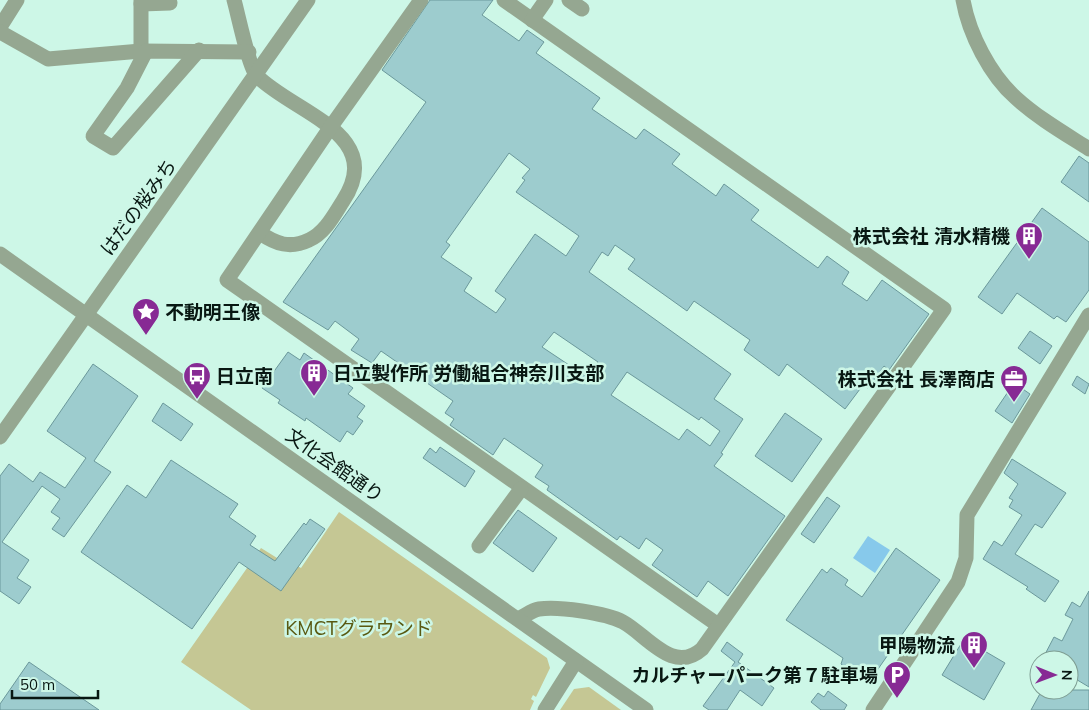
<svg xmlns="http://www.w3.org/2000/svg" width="1089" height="710" font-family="Mulish,'Noto Sans JP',sans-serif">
  <rect width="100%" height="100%" fill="#cdf7e7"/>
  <g fill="#c5c794">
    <path d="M339,512L547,658L550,668L536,697L533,695L531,699L534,701L530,710H251L181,662L261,548L290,566L292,563L301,568Z"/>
    <path d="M589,687L621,710H560L574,689Z"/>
  </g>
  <path fill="#87c9eb" d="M868,536L890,550L875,573L853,558Z"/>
  <g fill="#9dccce" stroke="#6b989b" fill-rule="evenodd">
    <path d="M430,0H493L482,15L519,41L527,30L544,42L536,53L600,98L592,109L636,139L644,129L680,154L672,164L716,196L724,184L759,210L751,220L818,268L827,256L849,272L842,284L867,301L882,280L929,314L889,370L884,366L868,388L863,385L845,409L787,364L779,376L744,350L750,340L694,301L687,311L659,291L628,269L635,259L615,245L608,256L602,252L589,272L731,374L714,399L743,419L721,453L723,454L714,466L785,516L728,596L708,581L697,597L652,565L663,550L646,538L639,549L620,536L617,540L547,490L549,486L535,477L543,465L504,438L493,455L450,425L454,419L445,413L453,401L381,351L372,363L351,350L359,339L335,321L328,330L283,302L426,102L382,70ZM509,153L530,169L522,178L525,180L516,192L579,236L566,256L535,234L495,291L506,299L496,313L464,291L472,278L441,257L450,245L446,242ZM554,332L598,362L587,377L542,347ZM627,372L699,420L701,417L720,431L710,446L687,429L679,440L611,395Z"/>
    <path d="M1079,156L1089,163V202L1061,182Z"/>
    <path d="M1042,208L1089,242V290L1066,322L1057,316L1054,319L1017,293L1002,314L978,297Z"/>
    <path d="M1030,331L1052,346L1040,364L1018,348Z"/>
    <path d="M288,352L300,360L304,353L353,388L348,394L365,406L357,417L363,421L353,435L347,431L340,442L306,418L305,421L278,403L280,400L262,388Z"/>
    <path d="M93,364L138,396L94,461L111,472L64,537L52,529L60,518L51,512L60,499L42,486L2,542L29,560L17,578L31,587L19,604L0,591V476L9,464L33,482L40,472L65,488L86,458L47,431Z"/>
    <path d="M1077,376L1089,384L1085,394L1072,385Z"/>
    <path d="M1014,383L1030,394L1012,423L995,411Z"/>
    <path d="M163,403L193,424L181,441L152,421Z"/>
    <path d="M785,413L822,439L792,482L755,456Z"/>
    <path d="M440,447L475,471L465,487L423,458L430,448L436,453Z"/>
    <path d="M1012,459L1066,493L1042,528L1035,524L1015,554L1059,581L1045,602L1026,589L1028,587L983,559L994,541L1002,546L1022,515L1009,507L1013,500L1009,498L1018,484L1004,473Z"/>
    <path d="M171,460L238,504L229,517L256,536L250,545L275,561L304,523L306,525L310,519L325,529L281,591L239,562L192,629L81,552L127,485L146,498Z"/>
    <path d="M827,497L840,506L814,543L801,534Z"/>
    <path d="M518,510L557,538L533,572L493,543Z"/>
    <path d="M896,548L940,580L876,672L874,670L870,677L856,667L851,672L841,664L843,658L786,620L822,569L827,573L831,568L848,580L845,585L862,597Z"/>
    <path d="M1089,591V687L1069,675V660H1042L1054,637L1062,641L1073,619L1065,615L1072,602L1080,607Z"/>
    <path d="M964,639L1005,663L984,700L942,675Z"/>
    <path d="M727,642L743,654L738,662L774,688L762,706L740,690L727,710H709L703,706L735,662L721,651Z"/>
    <path d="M29,662L99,710H0V704Z"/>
    <path d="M1042,690H1089V710H1031Z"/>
    <path d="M828,691L847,705L844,710H821L811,702L818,693L824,697Z"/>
  </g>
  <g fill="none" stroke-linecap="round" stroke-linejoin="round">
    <g stroke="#95a791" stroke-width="15">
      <path d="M234,0C238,14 249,68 257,76C294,113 387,134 343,201C334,215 325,233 309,240C290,249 276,244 260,233"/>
      <path d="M421,0L330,128L227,280L718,625"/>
      <path d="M504,0L944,309L702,649C673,675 647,635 623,622C606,613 558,606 539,609C532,610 525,616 518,619"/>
      <path d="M569,0L582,9"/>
      <path d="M963,0C969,34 990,75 1016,98C1038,118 1064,133 1089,149"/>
      <path d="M141,4L170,3"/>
      <path d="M532,20L546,0"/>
      <path d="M0,27L17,0"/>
      <path d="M0,32L48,59L141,51L249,52"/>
      <path d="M141,51V0"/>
      <path d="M146,51L127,88L93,136L113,148L199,50"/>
      <path d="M0,254L646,710"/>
      <path d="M0,437L308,0"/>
      <path d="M479,546L521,489"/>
      <path d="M545,710L576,661"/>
      <path d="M873,710L958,582L966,558L967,515L1089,315"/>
    </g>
  </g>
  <defs>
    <symbol id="building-pin" viewBox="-11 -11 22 30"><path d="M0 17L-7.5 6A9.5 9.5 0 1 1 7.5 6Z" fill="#872a94" stroke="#cdf7e7"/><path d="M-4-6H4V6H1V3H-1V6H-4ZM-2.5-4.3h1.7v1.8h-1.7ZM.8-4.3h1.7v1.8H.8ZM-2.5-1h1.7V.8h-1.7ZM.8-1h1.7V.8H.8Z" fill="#fff"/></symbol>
    <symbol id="sight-pin" viewBox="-11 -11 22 30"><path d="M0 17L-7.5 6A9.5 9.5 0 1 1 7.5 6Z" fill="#872a94" stroke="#cdf7e7"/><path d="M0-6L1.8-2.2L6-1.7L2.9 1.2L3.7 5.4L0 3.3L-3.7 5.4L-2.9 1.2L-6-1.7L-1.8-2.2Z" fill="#fff"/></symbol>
    <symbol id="bus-pin" viewBox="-11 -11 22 30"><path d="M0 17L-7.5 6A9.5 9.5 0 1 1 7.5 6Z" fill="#872a94" stroke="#cdf7e7"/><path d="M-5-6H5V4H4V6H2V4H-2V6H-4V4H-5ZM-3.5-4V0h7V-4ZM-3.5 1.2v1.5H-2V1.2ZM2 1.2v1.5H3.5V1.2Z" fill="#fff"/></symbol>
    <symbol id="office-pin" viewBox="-11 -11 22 30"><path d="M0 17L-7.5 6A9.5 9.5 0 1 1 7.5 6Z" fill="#872a94" stroke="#cdf7e7"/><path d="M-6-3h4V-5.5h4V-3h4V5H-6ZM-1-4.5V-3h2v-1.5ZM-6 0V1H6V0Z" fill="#fff"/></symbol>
    <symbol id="parking-pin" viewBox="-11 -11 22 30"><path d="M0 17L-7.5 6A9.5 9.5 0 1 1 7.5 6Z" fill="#872a94" stroke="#cdf7e7"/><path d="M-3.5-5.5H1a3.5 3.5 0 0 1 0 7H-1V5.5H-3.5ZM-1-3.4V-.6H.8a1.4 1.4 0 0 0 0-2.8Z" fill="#fff"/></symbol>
  </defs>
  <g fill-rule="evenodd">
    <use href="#building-pin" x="1013" y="220" width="32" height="43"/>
    <use href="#sight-pin" x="130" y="296" width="32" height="43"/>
    <use href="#building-pin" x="298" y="357" width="32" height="43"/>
    <use href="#bus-pin" x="181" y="360" width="32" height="43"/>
    <use href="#office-pin" x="998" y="363" width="32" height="43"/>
    <use href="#building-pin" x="958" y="629" width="32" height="43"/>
    <use href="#parking-pin" x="881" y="659" width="32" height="43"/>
  </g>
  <g text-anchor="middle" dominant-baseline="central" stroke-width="5" stroke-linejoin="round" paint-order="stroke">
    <g font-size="19" fill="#081712" stroke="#cdf7e7">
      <text transform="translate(138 207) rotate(-54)">はだの桜みち</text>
      <text transform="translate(335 465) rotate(35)">文化会館通り</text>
    </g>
    <g font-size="19" font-weight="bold" fill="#081712" stroke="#cdf7e7" text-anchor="end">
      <text x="1010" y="236">株式会社 清水精機</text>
      <text x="165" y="312" text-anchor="start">不動明王像</text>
      <text x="333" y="373" text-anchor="start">日立製作所 労働組合神奈川支部</text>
      <text x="216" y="376" text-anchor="start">日立南</text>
      <text x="995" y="379">株式会社 長澤商店</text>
      <text x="955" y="645">甲陽物流</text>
      <text x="878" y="675">カルチャーパーク第７駐車場</text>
    </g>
    <g font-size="19" fill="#595911" stroke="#cdf7e7">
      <text x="359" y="628">KMCTグラウンド</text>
    </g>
  </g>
  <g transform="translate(1054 675) rotate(91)"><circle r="24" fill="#cdf7e7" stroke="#7e9d92"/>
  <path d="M0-4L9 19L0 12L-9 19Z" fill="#872a94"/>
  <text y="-8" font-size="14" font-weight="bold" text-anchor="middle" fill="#081712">N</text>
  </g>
  <path d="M12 690v8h86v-8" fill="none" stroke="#081712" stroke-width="2.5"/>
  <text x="20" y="690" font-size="15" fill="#081712" stroke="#cdf7e7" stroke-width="4" paint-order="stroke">50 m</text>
</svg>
